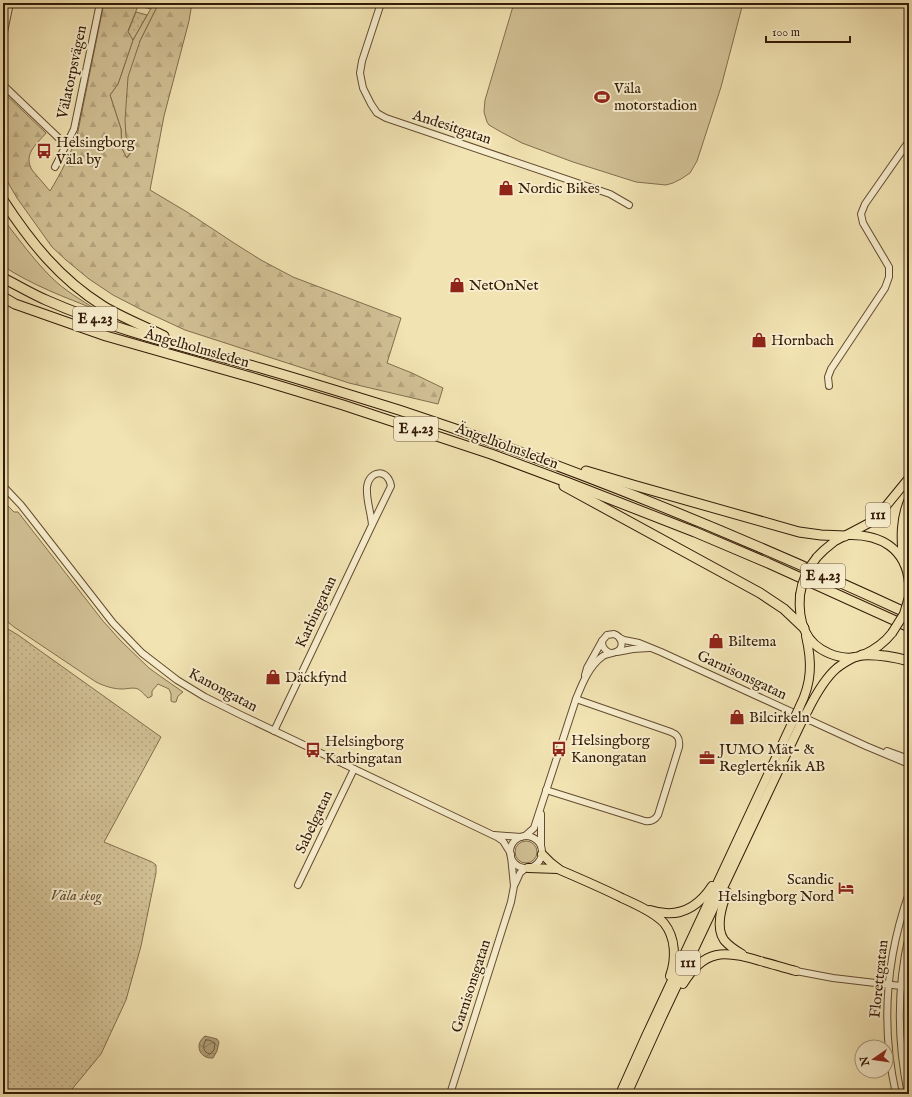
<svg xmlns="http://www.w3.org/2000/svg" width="912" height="1097" font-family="'IM FELL English',serif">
  <defs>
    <pattern id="forest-firs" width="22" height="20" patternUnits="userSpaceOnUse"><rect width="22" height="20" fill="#d2c195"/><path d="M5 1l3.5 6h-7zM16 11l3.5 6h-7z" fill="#b5a57f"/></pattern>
    <pattern id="park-dots" width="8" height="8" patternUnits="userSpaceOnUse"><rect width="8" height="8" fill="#d2c195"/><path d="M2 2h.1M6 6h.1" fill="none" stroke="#b5a57f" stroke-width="1.8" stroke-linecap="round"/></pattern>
    <pattern id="water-waves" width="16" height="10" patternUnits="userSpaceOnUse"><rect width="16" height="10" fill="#b19f78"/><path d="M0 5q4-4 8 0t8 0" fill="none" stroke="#918160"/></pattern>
  </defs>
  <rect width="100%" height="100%" fill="#f2e3b2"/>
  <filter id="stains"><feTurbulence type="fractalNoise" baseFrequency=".005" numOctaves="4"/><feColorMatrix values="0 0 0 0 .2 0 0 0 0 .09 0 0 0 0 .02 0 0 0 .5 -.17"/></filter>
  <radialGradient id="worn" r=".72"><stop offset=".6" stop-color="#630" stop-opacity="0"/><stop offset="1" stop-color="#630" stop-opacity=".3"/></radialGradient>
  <g fill="#d2c195" stroke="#826e4e">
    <path d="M154,3H159L140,41L131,144L132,151L126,158L122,149L121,129L110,95L118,84L133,40Z"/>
    <path d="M514,3H743L721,87L697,161L690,173L681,179L673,183L666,185L636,182L573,162L522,143L501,132L489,125L487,122L484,112L485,100Z"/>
    <path d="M3,219C18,238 33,259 51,277C64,290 81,300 97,310C64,297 32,285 3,266Z"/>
    <path d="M3,505L8,506L14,512H18L103,621L121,641L149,668L160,676L183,692L178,696L176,702H173L171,701V694L169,689L158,684L152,691V696L148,698C145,696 142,691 138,689C133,687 127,689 122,689C113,689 104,686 96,682L14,627L3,618Z"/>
    <circle cx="526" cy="852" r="11"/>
  </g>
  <path fill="url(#forest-firs)" stroke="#826e4e" d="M104,3H154L151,9L138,6L128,31L133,40L118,84L110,95L121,129L122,149L127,158L132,151L131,144L126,137L125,120L128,77L140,41L159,3H192L189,21L164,116L150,190L187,212L234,243L261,260L293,277L401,318L387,363L412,373L443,388L438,404L349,383L185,330L144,311L113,295L89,279L66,260L52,247L17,198L3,174V92L46,133C36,145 23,154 32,170L50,191C61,173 70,155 77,136Z"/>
  <g fill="url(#park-dots)" stroke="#826e4e">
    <path d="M136,12L147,15L133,40L128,32Z"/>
    <path d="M3,626L18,635L161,737L104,842L152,862L156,865V873L141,946L126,1000L101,1054L68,1094H3Z"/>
  </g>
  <path fill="url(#water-waves)" stroke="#7f6a4a" d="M205,1036L217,1039L219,1042L217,1051L213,1058C199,1059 194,1044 205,1036Z"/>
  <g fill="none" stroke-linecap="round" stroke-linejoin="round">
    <path stroke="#725c3f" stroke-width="1" d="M206,1040H209L215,1043L214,1050L210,1054C203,1053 202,1045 206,1040Z"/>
    <defs>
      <g id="minor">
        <path d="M381,3L362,61L360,73L363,88L371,104L377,113L386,118L610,194L629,205"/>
        <path d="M3,37L10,3"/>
        <path d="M3,85L66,145"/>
        <path d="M55,167L74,129L100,3"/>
        <path d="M829,386L828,377L831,369L885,288L889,277V267L863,223L861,214L865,204L909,141"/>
        <path d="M3,486L21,505L32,519L113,623L142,653L177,680L205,697L241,715L497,837L503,841L511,854"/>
        <path d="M620,638L624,640L639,643L661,652L866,746L909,764"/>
        <path d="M617,652L633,649L649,648"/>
        <path d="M585,675L587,668L602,641"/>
        <path d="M274,731L372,525C371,512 366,500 367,487C369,470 388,468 391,486L372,525"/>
        <path d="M887,751L909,759"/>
        <path d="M546,790L645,821C651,822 655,820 658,815L679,747C680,740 679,735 671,732L576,699"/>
        <path d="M494,835L521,837"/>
        <path d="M525,836L534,828L576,699C582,684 589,666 603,656C608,653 616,654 620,649C624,643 620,636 614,634L607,635L602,641C602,647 604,650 610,653"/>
        <circle cx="526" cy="852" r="16"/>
        <path d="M541,845V814"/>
        <path d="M515,884L520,873L526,868"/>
        <path d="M298,885L354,769"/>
        <path d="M796,971L833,978L901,986"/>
        <path d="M450,1094L511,902L514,886L511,856"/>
        <path d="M896,1094C881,1027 886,958 909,893"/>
        <path d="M908,1094C897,1041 897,987 909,935"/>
      </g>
      <g id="major">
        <path d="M848,535C881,534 906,549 909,583"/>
        <path d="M817,557L824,550L835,541L871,522L882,511L909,478"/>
        <path d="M903,560C901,539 900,519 909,499"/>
        <path d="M800,595C799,607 800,620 805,631C814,651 842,663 863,655C874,650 885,642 892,633"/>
        <path d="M800,706C812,682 812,662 806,636"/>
        <path d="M808,710C815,696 824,679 837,668C842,664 849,660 855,657"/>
        <path d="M542,854L551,863L560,870C581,879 602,888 622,898C635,904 654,912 664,923C676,938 676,959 670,976"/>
        <path d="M528,868L558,869"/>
        <path d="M727,892C722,906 715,927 724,940C729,946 735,950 742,954"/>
        <path d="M650,910C677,919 697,909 712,886"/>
        <path d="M683,984C704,949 724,950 760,961C772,964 784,968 796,971"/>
        <path d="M620,1094L646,1036L794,719"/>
        <path d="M627,1094L662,1017L801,723"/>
      </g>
      <g id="highway">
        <path d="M3,200C31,243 60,279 103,306C123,318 144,326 164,336"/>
        <path d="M3,278C17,285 32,294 46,300C116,331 191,348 264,369C309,382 354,396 399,410C573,467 743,537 909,614"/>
        <path d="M3,297L15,304L106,336L257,379L343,405L491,454L569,483L695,532L768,563L909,627"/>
        <path d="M586,471L633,485L799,532L821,535L845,536"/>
        <path d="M564,486L760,593L784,609L804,628"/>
        <path d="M905,564L909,569"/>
        <path d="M862,655C878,654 894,657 909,661"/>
      </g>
    </defs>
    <use href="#minor" stroke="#634c31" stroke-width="8"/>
    <use href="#major" stroke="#331a06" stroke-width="10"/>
    <use href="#highway" stroke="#331a06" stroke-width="11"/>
    <use href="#minor" stroke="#f7edcd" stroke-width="6"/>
    <use href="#major" stroke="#f2e3b2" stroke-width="8"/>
    <use href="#highway" stroke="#f2e3b2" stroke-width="9"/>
    <defs>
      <g id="major-bridge">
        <path d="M800,595C802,580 808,568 817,557"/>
        <path d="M892,633L904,614L909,597"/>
        <path d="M794,719L800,706"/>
        <path d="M801,723L808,710"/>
      </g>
    </defs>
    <use href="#major-bridge" stroke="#331a06" stroke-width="10" stroke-linecap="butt"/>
    <use href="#major-bridge" stroke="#f2e3b2" stroke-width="8"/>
  </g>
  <defs>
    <symbol id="stadium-bare" viewBox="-9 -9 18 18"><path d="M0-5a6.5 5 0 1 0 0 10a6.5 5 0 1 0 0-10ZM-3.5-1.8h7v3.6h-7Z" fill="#8f2418" stroke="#f7edcd" stroke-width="2.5" paint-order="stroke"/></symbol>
    <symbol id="bus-bare" viewBox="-9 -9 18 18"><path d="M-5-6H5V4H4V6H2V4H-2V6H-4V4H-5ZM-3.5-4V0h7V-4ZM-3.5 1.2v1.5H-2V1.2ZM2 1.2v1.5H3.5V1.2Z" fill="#8f2418" stroke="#f7edcd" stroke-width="2.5" paint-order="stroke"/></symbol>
    <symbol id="shop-bare" viewBox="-9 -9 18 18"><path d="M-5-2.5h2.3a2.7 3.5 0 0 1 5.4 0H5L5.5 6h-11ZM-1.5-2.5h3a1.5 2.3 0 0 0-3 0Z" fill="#8f2418" stroke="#f7edcd" stroke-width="2.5" paint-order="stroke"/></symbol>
    <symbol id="office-bare" viewBox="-9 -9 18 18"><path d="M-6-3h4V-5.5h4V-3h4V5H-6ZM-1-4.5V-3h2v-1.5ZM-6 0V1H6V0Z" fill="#8f2418" stroke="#f7edcd" stroke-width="2.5" paint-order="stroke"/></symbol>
    <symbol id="hotel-bare" viewBox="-9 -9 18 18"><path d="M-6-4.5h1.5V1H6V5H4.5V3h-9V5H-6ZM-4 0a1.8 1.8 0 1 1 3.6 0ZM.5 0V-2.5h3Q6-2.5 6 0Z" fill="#8f2418" stroke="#f7edcd" stroke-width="2.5" paint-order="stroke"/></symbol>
  </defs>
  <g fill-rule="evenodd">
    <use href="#stadium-bare" x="591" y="86" width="22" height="22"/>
    <use href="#bus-bare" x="33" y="140" width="22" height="22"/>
    <use href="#shop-bare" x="495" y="177" width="22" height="22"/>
    <use href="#shop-bare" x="446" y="274" width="22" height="22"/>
    <use href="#shop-bare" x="748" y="329" width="22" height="22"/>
    <use href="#shop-bare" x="705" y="630" width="22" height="22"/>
    <use href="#shop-bare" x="262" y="666" width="22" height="22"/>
    <use href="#shop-bare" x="726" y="706" width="22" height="22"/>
    <use href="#bus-bare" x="548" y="738" width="22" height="22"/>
    <use href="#bus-bare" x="302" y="739" width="22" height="22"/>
    <use href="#office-bare" x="696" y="747" width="22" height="22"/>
    <use href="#hotel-bare" x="835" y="877" width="22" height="22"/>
  </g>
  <g text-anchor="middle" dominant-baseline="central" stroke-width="4" stroke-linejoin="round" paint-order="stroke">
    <g fill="#f7edcd" stroke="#6e5942" stroke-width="1">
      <rect x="73" y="307" width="44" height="24" rx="3"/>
      <rect x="394" y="417" width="44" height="24" rx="3"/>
      <rect x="866" y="503" width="24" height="24" rx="3"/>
      <rect x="801" y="564" width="44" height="24" rx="3"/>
      <rect x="676" y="951" width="24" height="24" rx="3"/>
    </g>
    <g font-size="14" font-weight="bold" fill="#331a06">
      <text x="95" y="319">E 4.23</text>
      <text x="416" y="429">E 4.23</text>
      <text x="878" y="515">111</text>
      <text x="823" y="576">E 4.23</text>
      <text x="688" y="963">111</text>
    </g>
    <g font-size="15" fill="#331a06" stroke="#f7edcd">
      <text transform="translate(72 72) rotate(-78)">Välatorpsvägen</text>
      <text transform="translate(452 127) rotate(18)">Andesitgatan</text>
      <text transform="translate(197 348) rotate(16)">Ängelholmsleden</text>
      <text transform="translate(507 446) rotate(20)">Ängelholmsleden</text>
      <text transform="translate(316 612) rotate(-65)">Karbingatan</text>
      <text transform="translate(742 675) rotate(25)">Garnisonsgatan</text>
      <text transform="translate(223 690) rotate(28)">Kanongatan</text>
      <text transform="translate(314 822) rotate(-65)">Sabelgatan</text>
      <text transform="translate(879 979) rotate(-84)">Florettgatan</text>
      <text transform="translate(471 986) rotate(-72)">Garnisonsgatan</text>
    </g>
    <g font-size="15" fill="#331a06" stroke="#f7edcd" text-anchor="start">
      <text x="614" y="88">Väla<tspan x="614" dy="17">motorstadion</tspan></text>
      <text x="56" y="142">Helsingborg<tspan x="56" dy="17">Väla by</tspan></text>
      <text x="518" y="188">Nordic Bikes</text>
      <text x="469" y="285">NetOnNet</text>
      <text x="771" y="340">Hornbach</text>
      <text x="728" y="641">Biltema</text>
      <text x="285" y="677">Däckfynd</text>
      <text x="749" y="717">Bilcirkeln</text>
      <text x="571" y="740">Helsingborg<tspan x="571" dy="17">Kanongatan</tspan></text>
      <text x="325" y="741">Helsingborg<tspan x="325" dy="17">Karbingatan</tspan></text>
      <text x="719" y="749">JUMO Mät- &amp;<tspan x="719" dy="17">Reglerteknik AB</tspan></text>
      <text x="834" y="879" text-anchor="end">Scandic<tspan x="834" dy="17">Helsingborg Nord</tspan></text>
    </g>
    <g font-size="15" font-style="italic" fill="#634c31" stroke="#f7edcd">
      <text x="76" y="895">Väla skog</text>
    </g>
  </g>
  <rect width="912" height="1097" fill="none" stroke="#f2e3b2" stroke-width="16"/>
  <rect x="4" y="4" width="904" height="1089" fill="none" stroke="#331a06" stroke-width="2"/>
  <rect x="8" y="8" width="896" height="1081" fill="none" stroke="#331a06"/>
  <g transform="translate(874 1059) rotate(257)"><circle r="19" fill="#f7edcd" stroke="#a9997d"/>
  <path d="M0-3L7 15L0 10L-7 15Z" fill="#8f2418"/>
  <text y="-6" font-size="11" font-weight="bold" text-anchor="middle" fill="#331a06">N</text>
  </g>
  <path d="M766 36v6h84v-6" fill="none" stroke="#331a06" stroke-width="2"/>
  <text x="772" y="36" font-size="12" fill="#331a06" stroke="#f7edcd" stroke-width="3" paint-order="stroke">100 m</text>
  <rect width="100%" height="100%" filter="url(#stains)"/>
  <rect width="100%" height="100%" fill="url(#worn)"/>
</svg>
